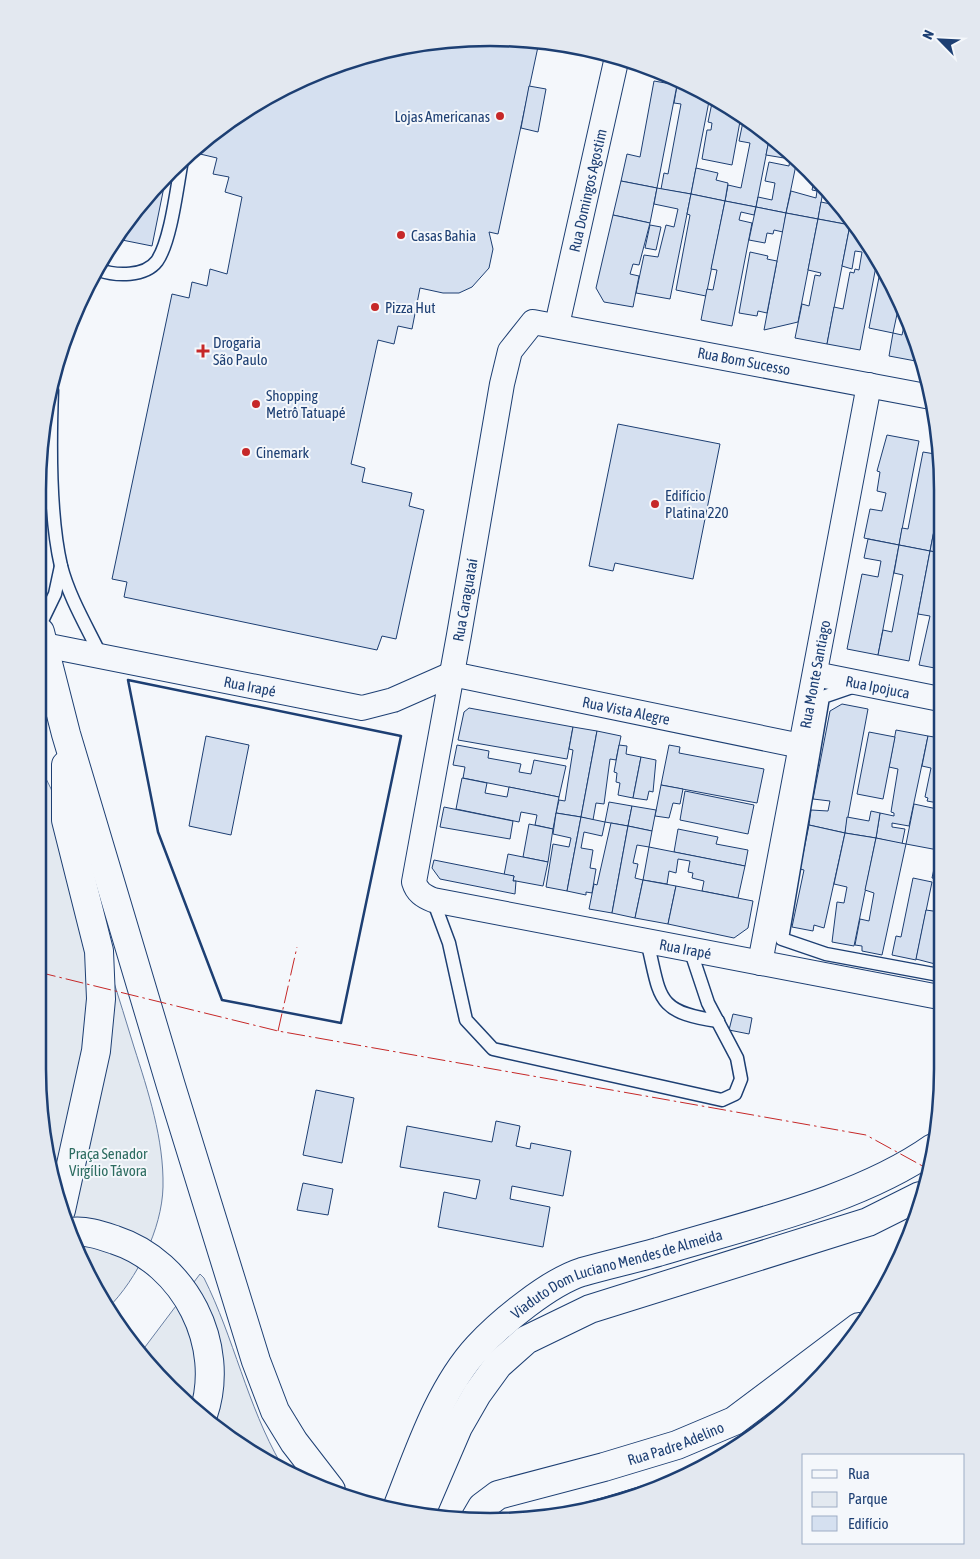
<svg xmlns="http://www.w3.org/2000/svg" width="980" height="1559" font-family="'Asap Condensed',sans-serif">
  <rect width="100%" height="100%" fill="#f4f7fb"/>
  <g fill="#e3e9f0" stroke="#687fa3">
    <path d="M39,767C61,799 76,864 88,902C104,950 119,998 134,1047C148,1091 164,1139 163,1187C162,1229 137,1279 108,1308L61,1214L38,1069Z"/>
    <path d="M200,1274L204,1278C234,1338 247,1405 281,1464L215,1428L142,1351Z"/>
  </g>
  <g fill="#d5e0f0" stroke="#1d3f73">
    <path d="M520,38L539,42L498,234L489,232L493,249L489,268L472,287L459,293H443L420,288L412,329L398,326L394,344L378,340L351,464L365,468L362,482L412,493L409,506L424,510L396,639L382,636L377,650L124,597L127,582L112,579L172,294L189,298L192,282L207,286L210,269L227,274L242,197L225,192L229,177L213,174L217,158L200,154L203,141L264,98L345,61L431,41Z"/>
    <path d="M678,80L710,96L691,194L661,189L664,173L668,174L681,104L674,103Z"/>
    <path d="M654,81L677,85L657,188L621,181L627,154L640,157Z"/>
    <path d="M529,86L546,89L538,132L521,128Z"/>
    <path d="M713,98L741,116L732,165L702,159L707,130H711L712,123L708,122Z"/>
    <path d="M744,117L770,135L756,207L725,201L728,185L741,188L750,143L739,141Z"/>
    <path d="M770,135L797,160L786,213L756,207L758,197L772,200L775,183L765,181L769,162L789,166L790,159L766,155Z"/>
    <path d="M696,168L718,173L716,180L728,183L725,201L691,194Z"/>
    <path d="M166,177L152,246L117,239L131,214Z"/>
    <path d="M815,177L824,186L818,219L786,213L791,191L816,198L817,191L812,190Z"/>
    <path d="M621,181L657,188L650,223L613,215Z"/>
    <path d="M657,188L691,194L670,299L636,293L644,255L658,257L666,225L674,227L678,209L654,204Z"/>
    <path d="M691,194L725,201L706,296L676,290L690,215L687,214Z"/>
    <path d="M725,201L756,207L754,215L741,212L739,220L752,223L732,326L701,320L707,289L713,290L717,270L711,269Z"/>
    <path d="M821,202L840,206L851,222L850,225L818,219Z"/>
    <path d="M756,207L786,213L783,232L774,230L773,234L767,233L765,243L749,240Z"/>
    <path d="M786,213L818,219L798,322L764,330Z"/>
    <path d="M613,215L650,223L639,265L633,264L630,274L639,276L633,307L604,302L596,288Z"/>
    <path d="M818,219L850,225L827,344L795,338L802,304L809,306L815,275L820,276L821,273L808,270Z"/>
    <path d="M650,225L661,227L656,250L645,248Z"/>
    <path d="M850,225L853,226L877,261L860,350L827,344L834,307L843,309L850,272L854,273L855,269L859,270L862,252L855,251L852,269L842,266Z"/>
    <path d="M750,252L768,256L767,259L777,261L767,313L758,311L757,316L739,313Z"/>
    <path d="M881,267L896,290L900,300L893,333L869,328Z"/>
    <path d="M906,317L922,359L921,362L889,356L893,333L902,335Z"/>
    <path d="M618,424L720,444L693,579L615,563L613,571L589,566Z"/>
    <path d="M887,435L919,441L899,545L864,538L870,509L882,511L886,493L877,491L880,472L877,471Z"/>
    <path d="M923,452L941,455L942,460L941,495L930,551L899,545L902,528L908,529Z"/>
    <path d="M941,495V553L930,551Z"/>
    <path d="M868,539L899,545L878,655L847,649L862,574L878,577L881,561L864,558Z"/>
    <path d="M899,545L930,551L909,661L878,655L883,630L892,632L903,575L894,573Z"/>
    <path d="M930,551L941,553L940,669L919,665L930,616L918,614Z"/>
    <path d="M842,704L868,709L845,833L809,825L811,810L828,811L830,801L813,799L830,711Z"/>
    <path d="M469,708L573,727L567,759L458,740L464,712Z"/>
    <path d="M573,727L597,731L581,817L556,813L559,800L565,801L573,750L569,749Z"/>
    <path d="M896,730L928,736L909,826L892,823V827L905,829L902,844L876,838L880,813L894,816V813L891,812L898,769L889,767Z"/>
    <path d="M597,731L621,736L616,760L610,759L604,804L596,803L593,820L581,817Z"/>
    <path d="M869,732L895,737L883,799L857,794Z"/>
    <path d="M206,736L249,745L231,835L189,826Z"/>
    <path d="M928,736L940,738V840L938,850L906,844L914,804L937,809L938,803L927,801L928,798L925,797L931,768L922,766Z"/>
    <path d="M457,745L489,751L488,758L521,764L519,772L531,774L534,760L566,766L559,797L463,778L465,767L453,765Z"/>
    <path d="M619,745L627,746L626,754L641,757L633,798L618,795L620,783L616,782L617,773L614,772Z"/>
    <path d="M669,745L680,747L679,753L764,769L757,803L661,785Z"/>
    <path d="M641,757L656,760L653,792L649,791L647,800L633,798Z"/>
    <path d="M462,778L487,783L485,793L507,797L509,787L559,797L553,829L535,825L537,815L521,812L519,822L456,809Z"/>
    <path d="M661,785L683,789L680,804L673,803L669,818L655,816Z"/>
    <path d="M685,791L754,805L748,834L680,820Z"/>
    <path d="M609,802L632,806L628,826L605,822Z"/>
    <path d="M632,806L656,810L652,831L628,826Z"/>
    <path d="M444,807L513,821L510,839L440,827Z"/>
    <path d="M871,811L880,813L876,838L845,833L847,817L869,821Z"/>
    <path d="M556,813L581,817L567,891L546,887L553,844L569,847L571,838L553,834Z"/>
    <path d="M581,817L605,822L602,836L584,832L581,848L593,850L590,868L596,869L592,893L586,892V895L567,891Z"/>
    <path d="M611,823L628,826L612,913L589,909L594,884L597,885Z"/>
    <path d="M529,824L553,829L548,862L523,857Z"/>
    <path d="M809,825L845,833L824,928L814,925L813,931L792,927L804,870L800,869Z"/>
    <path d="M628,826L652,831L649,847L637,845L633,863L638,864L635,878L643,880L635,918L612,913Z"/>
    <path d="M678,829L718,837L716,844L748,850L745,866L674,852Z"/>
    <path d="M845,833L876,838L854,946L832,942L837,902L844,903L847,887L834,884Z"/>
    <path d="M876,838L906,844L882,955L862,951V946L855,945L860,919L869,921L874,893L865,890Z"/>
    <path d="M649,847L745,866L738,898L702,891L704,881L692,878L693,873L688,872L690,861L678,859L676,873L669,871L667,884L643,880Z"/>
    <path d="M938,850L940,851V879L932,878Z"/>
    <path d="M508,854L548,862L543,886L516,881H513L514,876L504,875Z"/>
    <path d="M434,860L514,876L513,881H516L515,894L440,879L432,868Z"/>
    <path d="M913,878L932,882L916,960L892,955L896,936L901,937Z"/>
    <path d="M643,880L676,886L668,924L635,918Z"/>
    <path d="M676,886L753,901L748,928L734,938L668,924Z"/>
    <path d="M926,910L940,912L939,965L916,959Z"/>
    <path d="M733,1014L752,1018L749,1034L729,1030Z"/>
    <path d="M316,1090L354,1098L342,1163L303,1155Z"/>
    <path d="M496,1121L520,1126L516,1146L530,1149L531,1143L571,1151L563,1196L512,1186L510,1199L550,1207L543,1247L438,1227L444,1192L476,1199L480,1180L400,1167L407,1126L492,1142Z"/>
    <path d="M303,1183L333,1189L328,1215L297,1210Z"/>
    <path d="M668,1478L607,1506H605V1497Z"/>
    <path d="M605,1497V1506L551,1512Z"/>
  </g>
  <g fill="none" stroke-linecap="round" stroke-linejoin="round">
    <defs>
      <g id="service">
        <path d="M99,270C116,276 145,277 157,261C171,241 177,186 182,160"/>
        <path d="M52,390C50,443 49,514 61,566C69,597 87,627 101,656"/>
        <path d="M40,625L55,594L61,566"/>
        <path d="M855,686L823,697L782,939L826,954L939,975"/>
        <path d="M433,900L449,943L466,1020L493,1049L722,1100L735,1094L741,1079L737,1058L708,1003L690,949"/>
        <path d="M647,941C661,997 654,1012 718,1021"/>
      </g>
      <g id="minor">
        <path id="s1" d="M557,325L617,57"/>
        <path id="s2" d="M931,397L533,322L510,351L502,384L459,635L414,882C417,892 423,896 433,900L939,997"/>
        <path id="s3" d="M44,645L362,708L393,700L452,674"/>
        <path id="s4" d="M452,674L801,746"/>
        <path id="s5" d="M815,674L940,699"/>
        <path id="s6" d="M760,963L869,385"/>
      </g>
      <g id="tertiary">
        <path id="s7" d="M475,1519L482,1507L498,1495L604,1467L677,1445L734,1421L859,1327"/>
      </g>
      <g id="secondary">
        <path id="s8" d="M397,1508C418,1455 439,1389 478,1347C501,1322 550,1282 582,1272C607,1265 633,1259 658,1252C746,1225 858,1201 933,1148"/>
        <path d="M421,1513L458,1427L477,1394L498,1365L526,1340L590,1309L868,1222L920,1196"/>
      </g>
      <g id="trunk">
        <path d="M40,632L66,734L171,1086L256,1361L275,1411L294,1442L331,1490"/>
        <path d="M61,1210L96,1051L101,999L99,951L66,820V765"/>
        <path d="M70,1232C86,1230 100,1235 115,1240C185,1263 227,1345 203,1415"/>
      </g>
    </defs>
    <use href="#service" stroke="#1d3f73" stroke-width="15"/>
    <use href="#minor" stroke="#1d3f73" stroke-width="26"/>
    <use href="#tertiary" stroke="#1d3f73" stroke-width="30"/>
    <use href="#secondary" stroke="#1d3f73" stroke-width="30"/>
    <use href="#trunk" stroke="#1d3f73" stroke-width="30"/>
    <use href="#service" stroke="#f4f7fb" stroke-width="12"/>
    <use href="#minor" stroke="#f4f7fb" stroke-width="24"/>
    <use href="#tertiary" stroke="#f4f7fb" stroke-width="28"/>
    <use href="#secondary" stroke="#f4f7fb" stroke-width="28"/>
    <use href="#trunk" stroke="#f4f7fb" stroke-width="28"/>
    <path stroke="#1d3f73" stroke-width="2.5" d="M128,680L401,736L341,1023L222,1000L158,832Z"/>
    <g stroke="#c62828" stroke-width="1" stroke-dasharray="18 4 2.5 4" stroke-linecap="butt">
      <path d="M38,972L278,1031L866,1135L928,1169"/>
      <path d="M278,1031L297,947"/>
    </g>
  </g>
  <g fill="#c62828" stroke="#f4f7fb" stroke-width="2">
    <circle cx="500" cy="116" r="5"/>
    <circle cx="401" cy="235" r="5"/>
    <circle cx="375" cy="307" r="5"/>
    <path d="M200.5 343.5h5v5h5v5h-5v5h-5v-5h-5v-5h5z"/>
    <circle cx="256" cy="404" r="5"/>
    <circle cx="246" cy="452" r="5"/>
    <circle cx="655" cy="504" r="5"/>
  </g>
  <g text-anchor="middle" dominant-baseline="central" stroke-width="4" stroke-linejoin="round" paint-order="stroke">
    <g font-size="15" fill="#1d3f73" stroke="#f4f7fb" text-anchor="start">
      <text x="490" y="116" text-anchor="end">Lojas Americanas</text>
      <text x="411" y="235">Casas Bahia</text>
      <text x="385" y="307">Pizza Hut</text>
      <text x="213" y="342">Drogaria<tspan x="213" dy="17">São Paulo</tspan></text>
      <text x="266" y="395">Shopping<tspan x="266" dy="17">Metrô Tatuapé</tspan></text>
      <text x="256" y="452">Cinemark</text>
      <text x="665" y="495">Edifício<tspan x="665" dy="17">Platina 220</tspan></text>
    </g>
    <g font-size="15" fill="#1d3f73" stroke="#f4f7fb">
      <text stroke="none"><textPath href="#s1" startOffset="138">Rua Domingos Agostim</textPath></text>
      <text transform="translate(744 361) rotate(11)">Rua Bom Sucesso</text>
      <text transform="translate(465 600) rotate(-80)">Rua Caraguataí</text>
      <text stroke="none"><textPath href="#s6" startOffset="294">Rua Monte Santiago</textPath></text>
      <text stroke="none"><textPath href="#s3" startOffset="210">Rua Irapé</textPath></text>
      <text stroke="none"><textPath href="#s5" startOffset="64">Rua Ipojuca</textPath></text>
      <text stroke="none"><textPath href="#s4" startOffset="178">Rua Vista Alegre</textPath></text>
      <text stroke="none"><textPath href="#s2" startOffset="1266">Rua Irapé</textPath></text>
      <text stroke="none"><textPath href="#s8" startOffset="342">Viaduto Dom Luciano Mendes de Almeida</textPath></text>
      <text stroke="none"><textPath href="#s7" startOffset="219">Rua Padre Adelino</textPath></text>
    </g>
    <g font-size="15" fill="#2c6c60" stroke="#f4f7fb">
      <text x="108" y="1153">Praça Senador<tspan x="108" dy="17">Virgílio Távora</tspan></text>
    </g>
  </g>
  <path d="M0 0H980V1559H0ZM490 46H490A444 444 0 0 1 934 490V1069A444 444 0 0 1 490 1513H490A444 444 0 0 1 46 1069V490A444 444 0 0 1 490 46Z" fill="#e3e8f0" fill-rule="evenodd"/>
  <path fill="none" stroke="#1d3f73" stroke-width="2.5" d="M490 46H490A444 444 0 0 1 934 490V1069A444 444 0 0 1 490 1513H490A444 444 0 0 1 46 1069V490A444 444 0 0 1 490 46Z"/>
  <rect x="802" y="1454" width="162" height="90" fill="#f4f7fb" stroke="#9eadc5"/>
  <rect x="812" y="1470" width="25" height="8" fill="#f4f7fb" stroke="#9eadc5"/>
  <text x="848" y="1479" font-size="15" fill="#1d3f73">Rua</text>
  <rect x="812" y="1492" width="25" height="15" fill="#e3e9f0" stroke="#9eadc5"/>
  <text x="848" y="1504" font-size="15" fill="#1d3f73">Parque</text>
  <rect x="812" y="1516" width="25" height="15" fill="#d5e0f0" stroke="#9eadc5"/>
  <text x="848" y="1529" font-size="15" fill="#1d3f73">Edifício</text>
  <g transform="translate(940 40) rotate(294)" stroke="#f4f7fb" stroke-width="4" paint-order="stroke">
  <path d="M0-4L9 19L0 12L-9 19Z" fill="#1d3f73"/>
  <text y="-8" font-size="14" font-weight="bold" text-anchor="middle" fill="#1d3f73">N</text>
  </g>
</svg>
